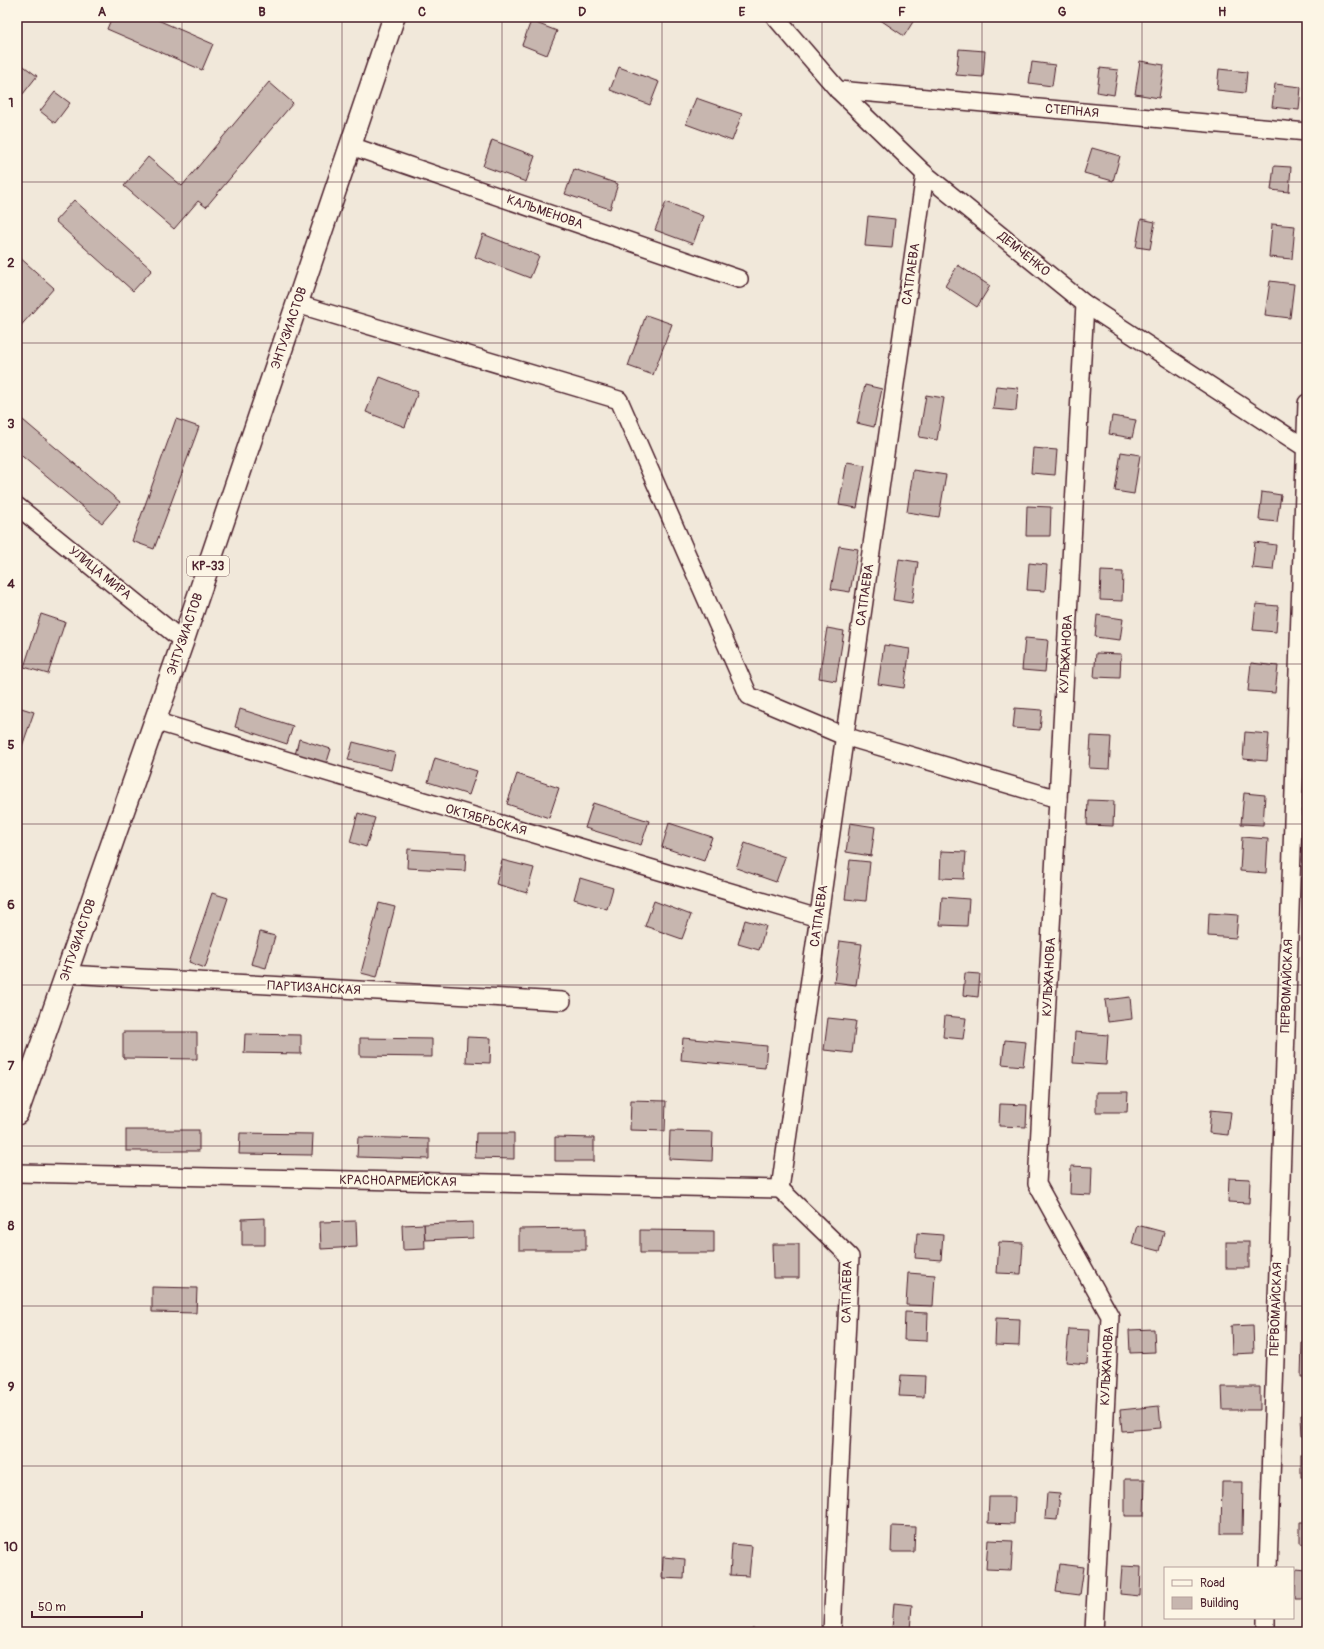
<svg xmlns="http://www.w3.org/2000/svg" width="1324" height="1649" font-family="Pangolin,sans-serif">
  <rect width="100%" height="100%" fill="#f1e8da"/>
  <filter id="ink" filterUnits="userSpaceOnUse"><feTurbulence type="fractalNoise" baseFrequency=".025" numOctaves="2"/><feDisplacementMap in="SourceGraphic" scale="8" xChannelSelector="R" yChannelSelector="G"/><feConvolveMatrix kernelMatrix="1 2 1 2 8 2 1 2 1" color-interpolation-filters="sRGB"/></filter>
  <g filter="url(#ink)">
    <g fill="#c7b6af" stroke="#4a1f2b">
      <path d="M112,17H151L213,44L202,70L107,29Z"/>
      <path d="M876,17H916L904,36Z"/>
      <path d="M531,21L557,31L547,55L522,45Z"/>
      <path d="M959,49L985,51L983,77L956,75Z"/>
      <path d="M17,61L37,76L23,94L17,90Z"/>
      <path d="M1140,61L1164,65L1159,98L1135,94Z"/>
      <path d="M1032,62L1055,65L1052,86L1029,83Z"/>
      <path d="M619,67L659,82L650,105L610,90Z"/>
      <path d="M1100,68L1118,70L1114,95L1097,92Z"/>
      <path d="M1219,69L1247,72L1245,93L1217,90Z"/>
      <path d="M269,82L293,103L206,207L198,201L174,229L124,186L148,157L182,186Z"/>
      <path d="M1275,84L1301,87L1299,110L1272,107Z"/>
      <path d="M55,92L70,103L55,123L40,111Z"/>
      <path d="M696,98L742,114L732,141L686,124Z"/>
      <path d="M492,140L535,156L526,182L483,166Z"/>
      <path d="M1092,148L1120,156L1113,181L1084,173Z"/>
      <path d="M1274,166L1291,167L1289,192L1271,190Z"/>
      <path d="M574,169L618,184L610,209L565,194Z"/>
      <path d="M74,200L152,270L133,291L55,221Z"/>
      <path d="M666,202L703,216L693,244L655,230Z"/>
      <path d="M868,216L895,219L892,248L865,246Z"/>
      <path d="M1141,219L1155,222L1150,249L1136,247Z"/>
      <path d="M1272,224L1295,226L1292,259L1269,257Z"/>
      <path d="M483,234L539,256L530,278L475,257Z"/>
      <path d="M17,255L54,288L17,330Z"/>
      <path d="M958,265L990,286L977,307L945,286Z"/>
      <path d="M1270,281L1294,284L1290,318L1265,315Z"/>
      <path d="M646,315L672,324L653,375L628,366Z"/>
      <path d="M380,377L418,392L405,427L366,412Z"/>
      <path d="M865,385L882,389L874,427L857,423Z"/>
      <path d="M996,386L1018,388L1016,411L993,409Z"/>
      <path d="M926,395L944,398L937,440L919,437Z"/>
      <path d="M17,415L120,502L102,523L17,452Z"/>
      <path d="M1112,416L1136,420L1132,438L1109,434Z"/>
      <path d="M176,419L199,427L154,549L132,541Z"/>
      <path d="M1033,448L1057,450L1055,475L1031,473Z"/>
      <path d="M1121,452L1140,455L1134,494L1115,491Z"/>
      <path d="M847,462L865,465L857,508L839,505Z"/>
      <path d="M913,470L946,475L939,517L907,512Z"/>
      <path d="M1262,492L1281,495L1277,522L1259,520Z"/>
      <path d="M1027,506L1051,507L1050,536H1026Z"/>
      <path d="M1255,542L1276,545L1273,570L1252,568Z"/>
      <path d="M839,546L858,549L850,592L831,589Z"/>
      <path d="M899,559L918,562L912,603L893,600Z"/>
      <path d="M1029,563L1047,565L1045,591L1027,590Z"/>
      <path d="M1101,571L1123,572L1122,601L1100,600Z"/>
      <path d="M1256,604L1278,606L1276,632L1253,630Z"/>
      <path d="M41,614L65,622L48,674L24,667Z"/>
      <path d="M1097,615L1123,619L1120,640L1095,637Z"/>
      <path d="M827,628L844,631L836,681L819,678Z"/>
      <path d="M1025,638L1048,640L1045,672L1022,670Z"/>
      <path d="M884,645L910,649L904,688L878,684Z"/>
      <path d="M1096,653L1121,654L1120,678L1094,677Z"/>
      <path d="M1251,663L1278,666L1275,693L1248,691Z"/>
      <path d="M18,707L34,712L20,752L17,751Z"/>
      <path d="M1015,708L1042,710L1040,730L1013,728Z"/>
      <path d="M240,709L293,726L287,744L235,727Z"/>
      <path d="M1245,732L1269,734L1267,761L1243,759Z"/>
      <path d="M1091,736L1111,737L1109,769L1089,768Z"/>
      <path d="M299,739L331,749L326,765L295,755Z"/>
      <path d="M353,742L395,753L391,770L348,760Z"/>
      <path d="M435,758L477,771L469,795L428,782Z"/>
      <path d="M517,774L559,788L549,818L507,804Z"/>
      <path d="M1244,793L1265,795L1263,825L1241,824Z"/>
      <path d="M1088,800L1114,801L1113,826L1087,825Z"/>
      <path d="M593,803L649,821L641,845L585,828Z"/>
      <path d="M358,813L375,818L366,847L350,842Z"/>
      <path d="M669,823L712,837L704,861L662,847Z"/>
      <path d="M850,823L875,827L871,856L846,852Z"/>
      <path d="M1242,837L1268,839L1266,873L1240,871Z"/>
      <path d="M745,843L785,857L776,882L736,868Z"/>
      <path d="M408,849L466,853L465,871L407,868Z"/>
      <path d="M941,851L966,852L964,879L940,878Z"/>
      <path d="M502,860L534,868L527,893L496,884Z"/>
      <path d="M850,860L870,862L866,901L845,899Z"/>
      <path d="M580,878L613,888L607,909L574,899Z"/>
      <path d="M212,893L228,898L205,968L189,962Z"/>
      <path d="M942,897L969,899L967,926L940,925Z"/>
      <path d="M654,901L691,915L682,939L645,926Z"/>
      <path d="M379,903L395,907L377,977L361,973Z"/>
      <path d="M1209,913L1238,915L1236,938L1208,936Z"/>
      <path d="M745,920L766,926L759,950L738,944Z"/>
      <path d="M260,932L275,936L266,968L251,964Z"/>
      <path d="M840,941L862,944L856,985L834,982Z"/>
      <path d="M965,973L980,974L978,997L963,995Z"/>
      <path d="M1130,997L1132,1019L1108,1022L1105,1000Z"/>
      <rect x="1306" y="1001" width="1" height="31"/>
      <path d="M945,1016L966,1018L963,1039L943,1037Z"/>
      <path d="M828,1018L856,1021L852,1053L824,1050Z"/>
      <path d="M123,1032H197V1059L123,1058Z"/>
      <path d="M1075,1032L1108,1035L1106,1065L1073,1063Z"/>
      <path d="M245,1034L301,1035V1054L244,1053Z"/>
      <path d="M467,1037L491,1038L490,1063L466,1062Z"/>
      <path d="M360,1038L432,1039V1057L360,1056Z"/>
      <path d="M683,1038L767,1046L765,1068L681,1060Z"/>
      <path d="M1005,1040L1026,1042L1023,1066L1002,1064Z"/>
      <path d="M1096,1092H1128L1127,1112H1096Z"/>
      <path d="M631,1100L666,1101L665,1131L630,1130Z"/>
      <path d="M1000,1104L1027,1105L1026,1127L999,1126Z"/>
      <path d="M1211,1110L1231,1112L1228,1135L1209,1133Z"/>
      <rect x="126" y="1130" width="73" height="21"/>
      <path d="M670,1131L713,1132L712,1161L669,1159Z"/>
      <path d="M240,1133L313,1134L312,1155L239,1154Z"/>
      <path d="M476,1133H514V1159L475,1158Z"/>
      <path d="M358,1137L429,1139V1159L357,1157Z"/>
      <path d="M555,1137L594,1138V1161H555Z"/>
      <path d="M1071,1166L1092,1167L1091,1195L1070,1194Z"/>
      <path d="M1229,1178L1250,1179L1249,1203L1228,1202Z"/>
      <path d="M265,1218V1245H242V1219Z"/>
      <path d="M356,1221L357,1247L321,1249L320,1222Z"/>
      <path d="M473,1222V1238L425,1240L424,1224Z"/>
      <path d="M424,1224L425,1249L403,1250L402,1225Z"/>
      <path d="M1137,1225L1164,1232L1159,1251L1132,1244Z"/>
      <path d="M586,1228V1250H519V1229Z"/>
      <path d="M640,1230L714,1231V1253H640Z"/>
      <path d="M917,1233L943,1235L941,1260L915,1258Z"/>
      <path d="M999,1242L1023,1243L1021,1274L997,1273Z"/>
      <rect x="1226" y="1242" width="23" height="26"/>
      <path d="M772,1244H799V1278H773Z"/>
      <path d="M908,1273L935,1275L933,1306L906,1305Z"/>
      <path d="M152,1287L197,1288L196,1313L152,1312Z"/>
      <path d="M905,1312L928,1313L927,1341L904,1340Z"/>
      <path d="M996,1318L1020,1319L1019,1346L995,1345Z"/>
      <path d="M1253,1325L1254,1353L1232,1354L1231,1326Z"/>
      <path d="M1069,1329L1089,1330L1087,1364L1066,1362Z"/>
      <path d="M1154,1329L1155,1352L1130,1353L1129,1330Z"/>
      <path d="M1302,1343H1307V1377H1301Z"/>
      <path d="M901,1375L925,1376L924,1397L899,1396Z"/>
      <path d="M1222,1387H1260V1410H1223Z"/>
      <path d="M1159,1406L1161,1428L1122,1431L1120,1410Z"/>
      <path d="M1301,1415H1307V1436H1302Z"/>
      <rect x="1301" y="1455" width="6" height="22"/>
      <path d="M1125,1479H1145L1144,1516H1125Z"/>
      <path d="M1222,1482H1243L1242,1534H1221Z"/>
      <path d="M1047,1493L1060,1494L1057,1520L1045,1519Z"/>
      <path d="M989,1497H1015L1014,1524L988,1523Z"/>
      <path d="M1300,1522H1307V1545L1300,1544Z"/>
      <path d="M892,1526L915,1527L914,1552H891Z"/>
      <path d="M988,1540L1013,1541L1011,1570L986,1569Z"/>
      <path d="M732,1544L752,1546L749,1576L730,1575Z"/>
      <path d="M663,1557L685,1559L684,1579L662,1578Z"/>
      <path d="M1060,1564L1084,1567L1080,1595L1056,1592Z"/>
      <path d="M1122,1566L1141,1567L1140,1596L1120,1594Z"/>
      <path d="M1296,1569L1307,1570V1599H1295Z"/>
      <path d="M894,1603L912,1605L910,1630L892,1629Z"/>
      <path d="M752,1629L770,1631V1632H751Z"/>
    </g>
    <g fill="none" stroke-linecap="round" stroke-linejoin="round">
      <defs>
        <g id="minor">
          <path d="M775,17L838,90L925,174L1085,304L1307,449"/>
          <path d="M838,90L1307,132"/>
          <path d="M351,146L739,279"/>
          <path d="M297,304L619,400L749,696L844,736L1058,799"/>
          <path d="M1085,304L1037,1184L1110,1316L1094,1632"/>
          <path d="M17,506L183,641"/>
          <path d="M154,721L818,918"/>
          <path d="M66,974L562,1001"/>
          <path d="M17,1173L780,1189"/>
          <path d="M780,1189L925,174"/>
          <path d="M780,1189L850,1257L832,1632"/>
          <path d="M1268,1568L1307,403"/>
          <path d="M1266,1632V1618"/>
        </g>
        <path id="major" d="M17,1114L183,641L394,17"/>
      </defs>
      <use href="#minor" stroke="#4a1f2b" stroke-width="20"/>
      <use href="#major" stroke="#4a1f2b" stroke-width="24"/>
      <use href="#minor" stroke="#fcf5e5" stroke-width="17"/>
      <use href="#major" stroke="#fcf5e5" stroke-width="21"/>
    </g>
  </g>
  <path fill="none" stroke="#4a1f2b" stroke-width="1" stroke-opacity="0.55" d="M182,17V1632M342,17V1632M502,17V1632M662,17V1632M822,17V1632M982,17V1632M1142,17V1632M17,182H1307M17,343H1307M17,504H1307M17,664H1307M17,824H1307M17,985H1307M17,1146H1307M17,1306H1307M17,1466H1307"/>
  <g text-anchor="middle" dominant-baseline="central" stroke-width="4" stroke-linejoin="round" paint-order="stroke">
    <rect fill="#fcf5e5" stroke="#7f5f63" stroke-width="1" x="187" y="556" width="42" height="20" rx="3"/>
    <g font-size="12" font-weight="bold" fill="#4a1f2b">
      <text x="208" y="566">KP-33</text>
    </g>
    <g font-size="13" fill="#4a1f2b" stroke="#fcf5e5">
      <text transform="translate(1072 111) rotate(5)">СТЕПНАЯ</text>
      <text transform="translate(545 212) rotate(19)">КАЛЬМЕНОВА</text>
      <text transform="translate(1024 254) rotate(39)">ДЕМЧЕНКО</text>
      <text transform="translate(911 274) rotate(-82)">САТПАЕВА</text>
      <text transform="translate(289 328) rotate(-71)">ЭНТУЗИАСТОВ</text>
      <text transform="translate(100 573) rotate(39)">УЛИЦА МИРА</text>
      <text transform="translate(865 595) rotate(-82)">САТПАЕВА</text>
      <text transform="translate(185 634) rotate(-71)">ЭНТУЗИАСТОВ</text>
      <text transform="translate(1066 654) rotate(-87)">КУЛЬЖАНОВА</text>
      <text transform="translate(486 820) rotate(16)">ОКТЯБРЬСКАЯ</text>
      <text transform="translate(819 916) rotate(-82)">САТПАЕВА</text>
      <text transform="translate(78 940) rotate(-71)">ЭНТУЗИАСТОВ</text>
      <text transform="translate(1049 977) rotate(-87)">КУЛЬЖАНОВА</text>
      <text transform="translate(1287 986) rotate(-88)">ПЕРВОМАЙСКАЯ</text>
      <text transform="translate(314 988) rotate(3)">ПАРТИЗАНСКАЯ</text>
      <text transform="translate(398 1181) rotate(1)">КРАСНОАРМЕЙСКАЯ</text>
      <text transform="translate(847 1292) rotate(-89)">САТПАЕВА</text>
      <text transform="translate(1276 1309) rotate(-88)">ПЕРВОМАЙСКАЯ</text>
      <text transform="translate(1107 1366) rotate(-87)">КУЛЬЖАНОВА</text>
    </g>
  </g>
  <rect width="1324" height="1649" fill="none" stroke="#fcf5e5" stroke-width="44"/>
  <rect x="1164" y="1567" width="130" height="52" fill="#fcf5e5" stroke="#b59f9b"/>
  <rect x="1172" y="1580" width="20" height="6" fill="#fcf5e5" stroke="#b59f9b"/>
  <text x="1200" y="1587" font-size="12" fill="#4a1f2b">Road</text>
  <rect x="1172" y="1597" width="20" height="12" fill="#c7b6af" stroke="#b59f9b"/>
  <text x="1200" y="1607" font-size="12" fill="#4a1f2b">Building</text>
  <path d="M32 1611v6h110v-6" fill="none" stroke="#4a1f2b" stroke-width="2"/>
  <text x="38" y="1611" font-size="12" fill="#4a1f2b" stroke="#fcf5e5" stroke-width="3" paint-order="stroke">50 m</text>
  <rect x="22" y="22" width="1280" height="1605" fill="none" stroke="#4a1f2b" stroke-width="1.5"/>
  <g font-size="13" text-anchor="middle" font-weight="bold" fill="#4a1f2b">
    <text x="102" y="16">A</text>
    <text x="262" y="16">B</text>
    <text x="422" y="16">C</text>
    <text x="582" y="16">D</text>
    <text x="742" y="16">E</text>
    <text x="902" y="16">F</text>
    <text x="1062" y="16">G</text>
    <text x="1222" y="16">H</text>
    <text x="11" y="107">1</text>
    <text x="11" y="267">2</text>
    <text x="11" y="428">3</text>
    <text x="11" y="588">4</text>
    <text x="11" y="749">5</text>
    <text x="11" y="909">6</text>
    <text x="11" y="1070">7</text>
    <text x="11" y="1230">8</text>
    <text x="11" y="1391">9</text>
    <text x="11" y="1551">10</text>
  </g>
</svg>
